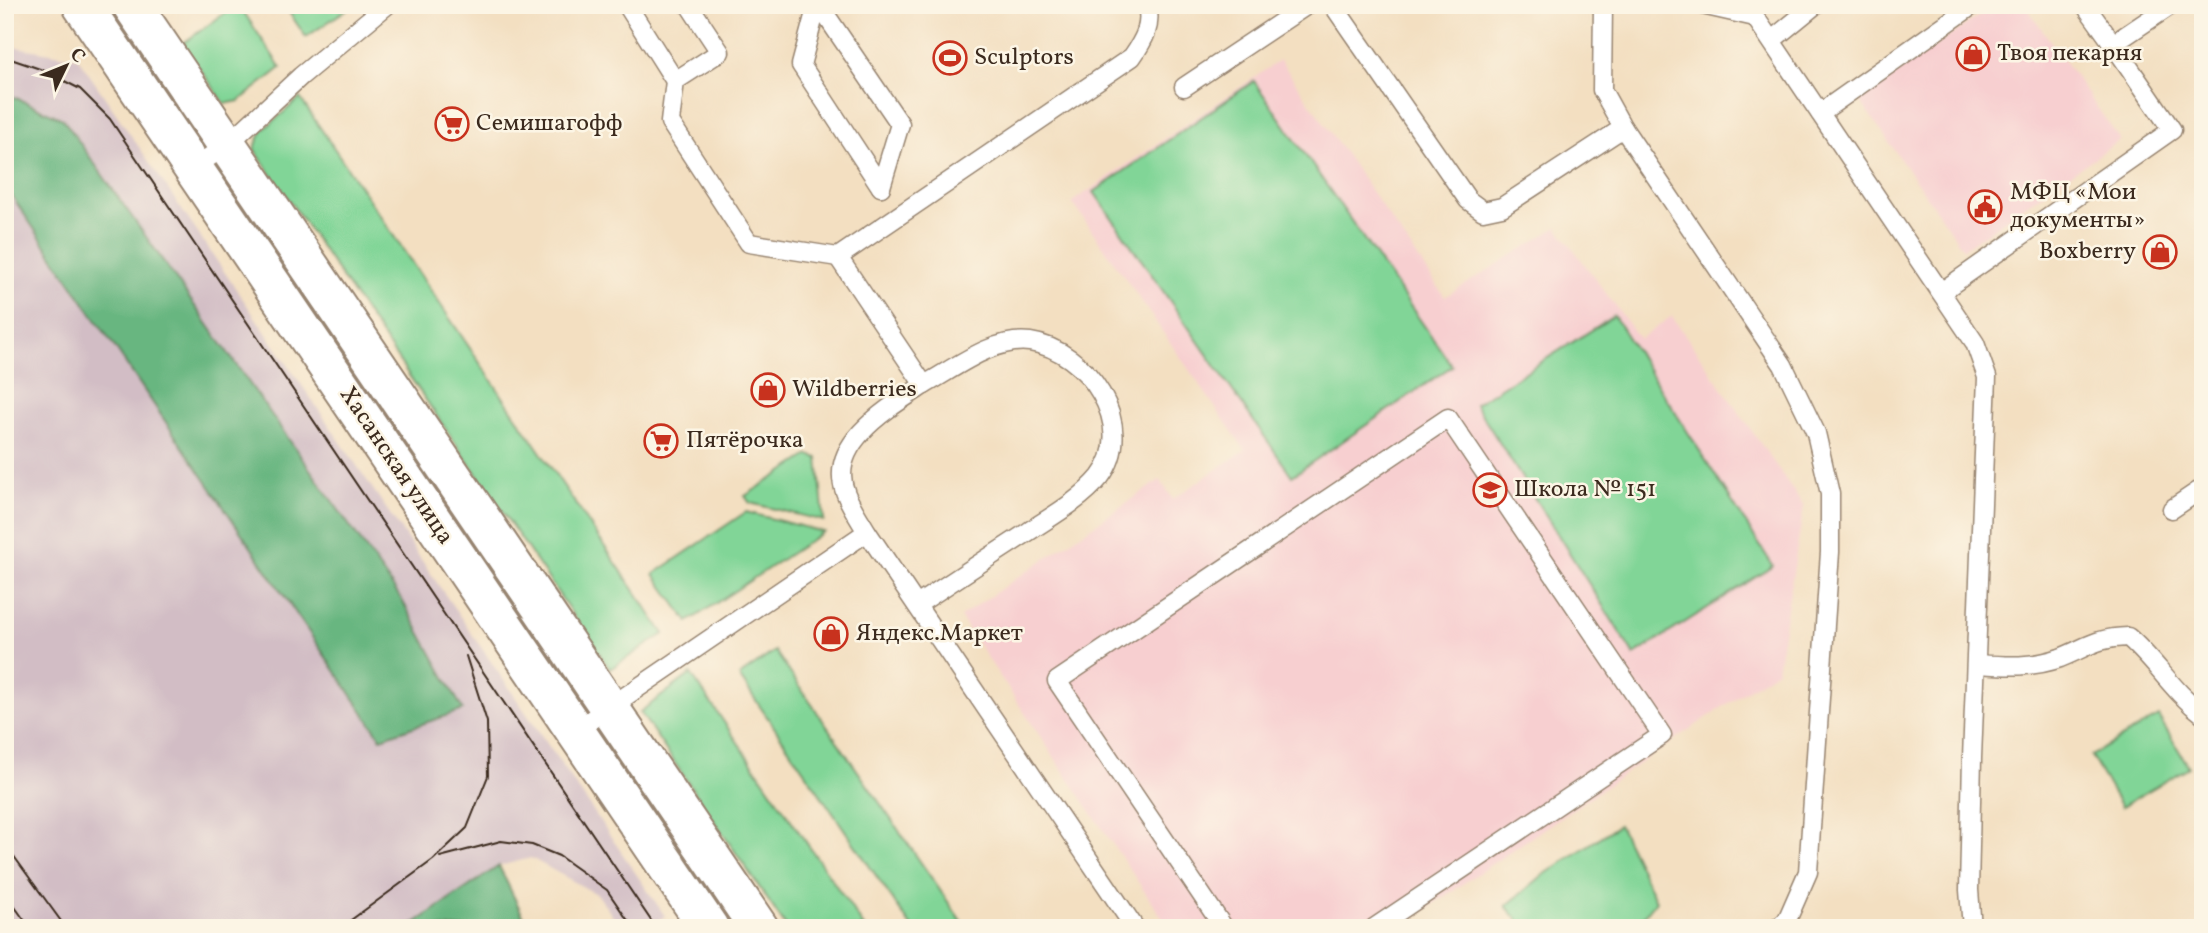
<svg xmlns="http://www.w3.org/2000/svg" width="2208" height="933" font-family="Vollkorn,serif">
  <rect width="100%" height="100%" fill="#fcf5e5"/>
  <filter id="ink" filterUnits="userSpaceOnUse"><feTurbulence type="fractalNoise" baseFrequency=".0143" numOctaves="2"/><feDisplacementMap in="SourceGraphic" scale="14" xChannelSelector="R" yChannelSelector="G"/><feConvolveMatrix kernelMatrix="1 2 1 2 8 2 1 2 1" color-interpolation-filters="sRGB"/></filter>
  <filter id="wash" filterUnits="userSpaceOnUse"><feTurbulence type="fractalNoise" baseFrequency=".00686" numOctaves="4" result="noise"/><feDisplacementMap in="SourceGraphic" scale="28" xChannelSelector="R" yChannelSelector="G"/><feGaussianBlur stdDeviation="1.57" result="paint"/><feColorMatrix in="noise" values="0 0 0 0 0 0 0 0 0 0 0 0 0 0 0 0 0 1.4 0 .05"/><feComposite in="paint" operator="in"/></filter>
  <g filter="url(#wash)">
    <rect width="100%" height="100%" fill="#f3dfc1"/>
    <g fill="#f7cfd0">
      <path d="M1994,5H2025L2120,140L1963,249L1859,99Z"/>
      <path d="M1280,60L1445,297L1557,227L1640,339L1672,316L1804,506L1777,670L1398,928H1169L960,617L1160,480L1173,499L1245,450L1072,202Z"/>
    </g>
    <path fill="#d2bdc5" d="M5,45L78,58L665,916L647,928H621L598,895L531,858L499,866L408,928H5Z"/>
    <g fill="#81d597" stroke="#5e805a" stroke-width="2">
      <path d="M236,5H239L281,68L239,101L225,104L182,44Z"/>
      <path d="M284,5H353L306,37Z"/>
      <path d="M1254,81L1452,366L1292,476L1094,192Z"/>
      <path d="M300,98L664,634L610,669L254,149L262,131Z"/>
      <path d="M1614,316L1773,566L1634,655L1475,404Z"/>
      <path d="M809,455L818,458L824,521L750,503L745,496Z"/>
      <path d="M746,512L823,532L688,622L654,574Z"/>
      <path d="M775,651L966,928H912L739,676Z"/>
      <path d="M691,674L865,928H787L640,712Z"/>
      <path d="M2158,716L2189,767L2121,807L2091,756Z"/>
      <path d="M1619,825L1656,901L1635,928H1525L1506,906L1542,876Z"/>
    </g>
    <g fill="#68b680" stroke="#52704f" stroke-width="2">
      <path d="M5,93L63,119L402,600L463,710L381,738L5,186Z"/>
      <path d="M499,866L529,928H408Z"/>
    </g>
  </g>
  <g filter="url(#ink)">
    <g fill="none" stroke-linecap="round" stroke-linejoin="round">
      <defs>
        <g id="service">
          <path d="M627,5L675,81L670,122L749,243L838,257L1132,57C1144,40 1152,26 1147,5"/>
          <path d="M817,5L801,65L881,187"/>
          <path d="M819,5L900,124L881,187"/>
          <path d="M1333,5L1468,200L1483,211L1502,207L1623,128"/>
          <path d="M1603,5L1602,90L1623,128L1783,365L1816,433L1830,494V552L1808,872L1787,920L1778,928"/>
          <path d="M1702,5L1755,17L1975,343L1987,377L1972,758L1969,890L1972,928"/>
          <path d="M2085,5L2113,44L2171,5"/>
          <path d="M1772,40L1815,5"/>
          <path d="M675,81L720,52L689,5"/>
          <path d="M1184,87L1307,5"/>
          <path d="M1820,113L1973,5"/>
          <path d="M193,168L227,145L301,76L387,5"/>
          <path d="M838,257L924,385C890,407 825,444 846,494C851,507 860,520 867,532L1135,928"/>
          <path d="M1941,292L2172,130L2113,44"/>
          <path d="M2172,509L2203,488"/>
          <path d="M917,605C954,580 991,556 1028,532C1052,516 1081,500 1100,477C1139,426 1087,350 1030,342C994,337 955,368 924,385"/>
          <path d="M1977,664C2006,666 2032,668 2060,658C2088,647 2095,638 2128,637C2157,662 2172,691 2203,714"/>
          <path d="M576,730L867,532"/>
          <path d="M1224,928L1057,681L1448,418L1662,735L1374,928"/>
        </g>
        <g id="tertiary">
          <path d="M82,5L709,928"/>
          <path d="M132,5L759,928"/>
        </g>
      </defs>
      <use href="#service" stroke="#978470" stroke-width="21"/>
      <use href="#tertiary" stroke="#978470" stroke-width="42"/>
      <use href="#service" stroke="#fff" stroke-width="18"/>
      <use href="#tertiary" stroke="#fff" stroke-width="38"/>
      <g stroke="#3b2a1e" stroke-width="2">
        <path d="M5,57L43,70L80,89L110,119L656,928"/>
        <path d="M5,844L66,928"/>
        <path d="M440,857L501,841L532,845L559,856L607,890L633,928"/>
        <path d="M5,893L30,928"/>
        <path d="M340,928L433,860L467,828L488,776L487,722L466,656"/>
      </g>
    </g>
  </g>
  <defs>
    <symbol id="shop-ring" viewBox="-11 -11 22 22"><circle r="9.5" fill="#fcf5e5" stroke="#c8321e" stroke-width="1.5"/><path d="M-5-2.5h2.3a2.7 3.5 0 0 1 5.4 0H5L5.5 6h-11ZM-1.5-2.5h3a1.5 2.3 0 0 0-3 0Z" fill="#c8321e"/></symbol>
    <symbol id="stadium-ring" viewBox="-11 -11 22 22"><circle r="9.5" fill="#fcf5e5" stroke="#c8321e" stroke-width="1.5"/><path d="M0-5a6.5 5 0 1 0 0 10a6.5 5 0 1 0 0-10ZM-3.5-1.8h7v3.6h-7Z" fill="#c8321e"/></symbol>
    <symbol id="supermarket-ring" viewBox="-11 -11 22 22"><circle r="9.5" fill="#fcf5e5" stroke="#c8321e" stroke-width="1.5"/><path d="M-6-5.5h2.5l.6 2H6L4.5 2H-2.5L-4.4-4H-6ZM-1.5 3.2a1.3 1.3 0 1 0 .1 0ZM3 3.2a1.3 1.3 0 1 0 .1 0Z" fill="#c8321e"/></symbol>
    <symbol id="civic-ring" viewBox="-11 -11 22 22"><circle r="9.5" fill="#fcf5e5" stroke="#c8321e" stroke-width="1.5"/><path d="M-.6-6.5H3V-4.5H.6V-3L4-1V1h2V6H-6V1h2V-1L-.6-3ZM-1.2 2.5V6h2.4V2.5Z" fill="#c8321e"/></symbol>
    <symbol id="school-ring" viewBox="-11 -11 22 22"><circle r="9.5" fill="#fcf5e5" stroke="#c8321e" stroke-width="1.5"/><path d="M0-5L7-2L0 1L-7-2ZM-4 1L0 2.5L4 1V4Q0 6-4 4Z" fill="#c8321e"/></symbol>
  </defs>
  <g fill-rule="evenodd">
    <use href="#shop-ring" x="1954" y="35" width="38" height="38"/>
    <use href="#stadium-ring" x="931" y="39" width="38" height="38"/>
    <use href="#supermarket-ring" x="433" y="105" width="38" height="38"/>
    <use href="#civic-ring" x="1966" y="188" width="38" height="38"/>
    <use href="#shop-ring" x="2141" y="233" width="38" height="38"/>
    <use href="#shop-ring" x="749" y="371" width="38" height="38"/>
    <use href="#supermarket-ring" x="642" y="422" width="38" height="38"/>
    <use href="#school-ring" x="1471" y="471" width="38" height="38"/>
    <use href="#shop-ring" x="812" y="615" width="38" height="38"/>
  </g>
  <g text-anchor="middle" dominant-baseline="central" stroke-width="5" stroke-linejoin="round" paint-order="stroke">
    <g font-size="24" fill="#3b2a1e" stroke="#fcf5e5" text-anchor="start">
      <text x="1997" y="54">Твоя пекарня</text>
      <text x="974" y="58">Sculptors</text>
      <text x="476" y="124">Семишагофф</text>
      <text x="2010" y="193">МФЦ «Мои<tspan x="2010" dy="28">документы»</tspan></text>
      <text x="2136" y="252" text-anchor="end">Boxberry</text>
      <text x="792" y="390">Wildberries</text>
      <text x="686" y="441">Пятёрочка</text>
      <text x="1514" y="490">Школа № 151</text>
      <text x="856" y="634">Яндекс.Маркет</text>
    </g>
    <g font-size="24" fill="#3b2a1e" stroke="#fcf5e5">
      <text transform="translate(396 466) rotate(56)">Хасанская улица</text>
    </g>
  </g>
  <rect width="2208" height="933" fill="none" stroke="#fcf5e5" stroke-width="28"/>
  <g transform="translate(66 66) rotate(47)" stroke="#fcf5e5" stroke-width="5" paint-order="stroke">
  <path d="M0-5L12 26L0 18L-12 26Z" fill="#3b2a1e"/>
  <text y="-10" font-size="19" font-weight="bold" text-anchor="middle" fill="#3b2a1e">С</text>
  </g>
</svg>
